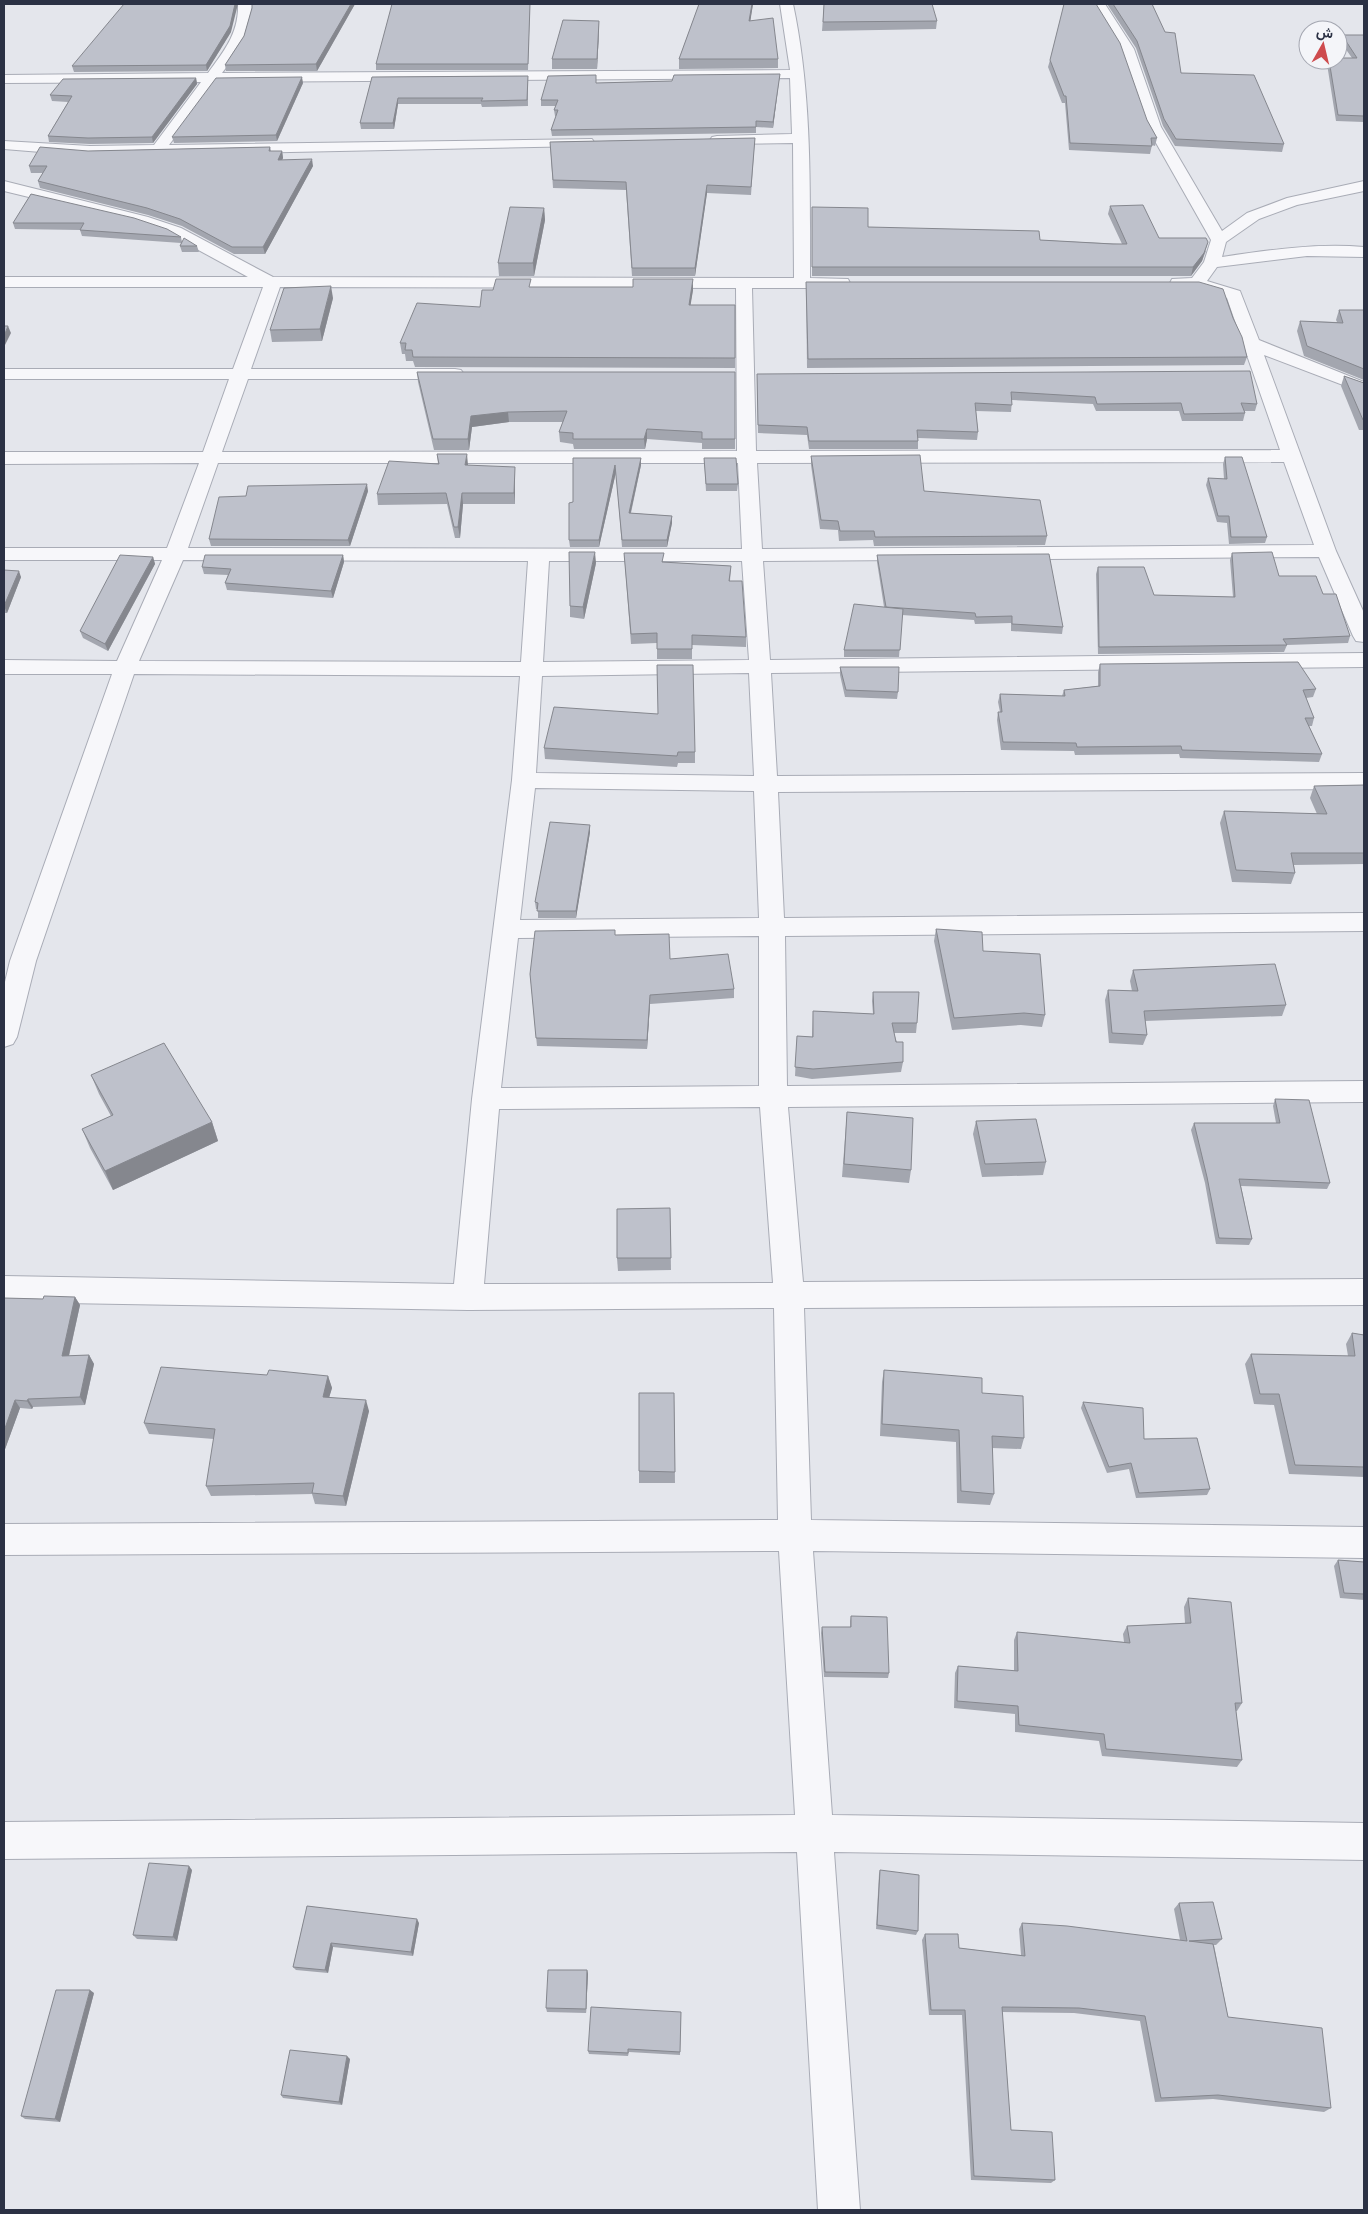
<svg xmlns="http://www.w3.org/2000/svg" width="1368" height="2214" font-family="Inter,Vazirmatn,sans-serif">
  <rect width="100%" height="100%" fill="#e4e6ec"/>
  <g fill="none" stroke-linecap="round" stroke-linejoin="round">
    <defs>
      <path id="minor" d="M238,4H252C252,32 239,52 222,73L790,70L780,4H793C812,93 810,187 810,278L848,279L850,283L848,287L842,288H752L756,451L1280,450L1227,298L1207,291L1172,287L1170,283L1172,279L1192,278L1204,262L1211,240L1147,127L1120,49L1093,4H1105L1134,49L1161,127L1222,231L1247,213L1287,198L1364,181V191L1297,205L1259,219L1226,242L1222,257C1269,250 1316,243 1364,247V257L1307,256L1217,267L1207,281L1240,291L1259,340L1364,382V393L1264,355L1336,551L1364,613V642L1356,641L1353,636L1319,557L763,561L770,660L1364,653V667L771,673L777,776L1364,773V789L778,792L784,918L1364,913V931L785,936L787,1086L1364,1081V1102L788,1107L803,1282L1364,1279V1305L804,1308L811,1520L1364,1527V1558L813,1551L832,1815L1364,1823V1860L834,1852L860,2210H818L797,1852L4,1859V1822L795,1815L779,1551L4,1555V1524L778,1520L774,1308L468,1310L4,1302V1276L454,1284L472,1099L512,780L520,676L134,674L36,961L17,1037L13,1044L4,1047V986L10,961L112,674H4V660L117,661L162,560H4V548H167L199,463L4,464V452H203L229,379H4V369H233L263,287H4V277H248L169,234L136,223L4,191V181L148,217L181,228L273,277L794,278L793,143L717,144L712,143L710,140L712,137L717,136L792,134L790,78L216,82L169,145L592,139L594,142L592,145L587,146L90,156L4,149V141L90,146L154,145L201,82L4,83V75L208,73C224,51 239,33 238,4ZM280,287L736,288L737,451L222,452L248,379H455L461,378L464,374L461,370L455,369H251ZM1284,462L1314,545L762,549L757,463ZM218,463H738L742,549L188,548ZM183,560L528,561L521,662L139,661ZM549,561H742L749,660L543,662ZM749,673L754,776L536,773L542,676ZM535,788L754,791L759,918L520,920ZM759,936V1086L501,1088L518,938ZM760,1107L773,1283L484,1284L499,1109Z"/>
    </defs>
    <use href="#minor" stroke="#a9acb6" stroke-width="2"/>
    <use href="#minor" fill="#f7f7fa" fill-rule="evenodd"/>
  </g>
  <g fill="#a3a6af">
    <path d="M355,4L317,71H226L225,65L244,36L252,8Z"/>
    <path d="M530,4L528,70H376V64Z"/>
    <path d="M699,4H753L750,21L778,59V68L679,69V59Z"/>
    <path d="M824,4L937,21L936,29L822,31Z"/>
    <path d="M1107,4H1152L1181,73L1284,144L1282,152L1175,146L1163,126L1136,48Z"/>
    <path d="M599,21V31L597,69H552V59Z"/>
    <path d="M231,32L207,71L74,72L72,66Z"/>
    <path d="M1342,35H1364V122L1336,121L1327,64L1328,60H1338L1352,58L1340,41Z"/>
    <path d="M1050,60L1147,120L1157,138L1155,146L1152,145L1150,154L1069,150L1065,103H1062L1048,67Z"/>
    <path d="M780,74L773,128L756,127V133L552,136L551,130L556,116H555L554,110L556,106H541V100L597,83L672,81Z"/>
    <path d="M528,76V106L482,107L481,104H398L394,129H361L360,123L372,77Z"/>
    <path d="M196,78L197,84L153,143L90,144L49,142L48,136L68,102L52,101L50,95Z"/>
    <path d="M303,83L277,141L174,143L172,137Z"/>
    <path d="M755,138L751,195L707,193L695,276H632L626,190L553,188L550,142Z"/>
    <path d="M270,147L271,151H282L283,158L282,160L313,166L265,254H234L182,226L148,215L40,188L38,181L43,173H31L29,166L88,151Z"/>
    <path d="M31,194L181,237L182,242L197,246L199,252H182L180,246L181,243L82,236L80,230L15,229L13,223Z"/>
    <path d="M1110,206L1159,238L1206,251L1202,261L1191,276H812V207L868,227L1040,240L1122,244L1108,214Z"/>
    <path d="M544,208L545,220L534,276H499L498,263Z"/>
    <path d="M806,282L1233,318L1247,357L1244,365L807,368Z"/>
    <path d="M531,287L693,290L690,305L735,358V368L415,367L413,361H406L405,354H402L400,343L480,307L493,290Z"/>
    <path d="M333,298L322,341L272,342L270,330Z"/>
    <path d="M1339,310H1364V380L1304,356L1297,331L1300,321L1337,322L1336,320Z"/>
    <path d="M417,372H735V449H702V443L647,439L645,449H574L573,444L560,442L559,432L563,422H509L472,427L469,450H434L418,382Z"/>
    <path d="M757,374L1257,404L1255,411H1245V413L1243,421H1182L1179,411H1096L1093,404L1012,400L1011,412L976,411L978,432L977,440L918,438V449H809L807,435L758,433Z"/>
    <path d="M1344,376L1364,383V430H1359L1341,386Z"/>
    <path d="M437,454L468,465L515,478V504H463L460,538H455L447,504L378,505L377,494L438,464Z"/>
    <path d="M811,456L924,491L1047,536L1045,545L874,546L873,540L839,541L838,530L820,529L811,465Z"/>
    <path d="M1225,457L1267,537L1265,543L1229,544L1227,523L1217,522L1206,485L1208,478L1224,479L1223,464Z"/>
    <path d="M573,458H641V465L631,513L672,516V523L667,547H622L616,472L599,547H570L569,540L573,502Z"/>
    <path d="M704,458L738,484L737,491H706Z"/>
    <path d="M368,491L350,546H211L209,539L246,496Z"/>
    <path d="M624,553L664,562L731,566L730,581L746,637V647L692,645V659H657V643L631,644Z"/>
    <path d="M1232,553L1279,576L1323,594L1350,636L1348,643L1287,645L1284,652L1098,654L1096,574L1098,567L1154,595L1233,597L1230,560Z"/>
    <path d="M343,555L344,562L333,598L227,590L225,583L228,575L204,574L202,567Z"/>
    <path d="M877,555L1063,627L1062,634L1011,631V623L975,624L974,620L902,615L899,657H844V650L884,607L877,562Z"/>
    <path d="M153,557L155,564L108,651L83,638L80,631Z"/>
    <path d="M596,563L584,619L570,617V606Z"/>
    <path d="M4,570L21,577L7,613H4Z"/>
    <path d="M1100,664L1316,689L1313,697L1306,698L1314,718L1312,726H1309L1322,754L1319,762L1180,758L1179,754L1075,755L1074,751L1001,750L997,720L998,712H1000L998,702L1000,694L1062,696L1064,690L1098,686V672Z"/>
    <path d="M840,667L898,692L897,699L845,697L840,675Z"/>
    <path d="M658,714L695,752V763H678L677,767L545,759L544,748Z"/>
    <path d="M1364,785V864L1294,865L1295,873L1291,884L1232,882L1220,823L1224,811L1317,814L1310,798L1314,786Z"/>
    <path d="M590,825V832L576,918H538V909H536L535,902Z"/>
    <path d="M936,929L983,951L1045,1015L1042,1027L1021,1025L952,1030L934,941Z"/>
    <path d="M616,935L670,959L734,989V998L650,1004L647,1049L537,1046L530,974Z"/>
    <path d="M1133,970L1286,1005L1282,1016L1145,1021L1147,1035L1143,1045L1109,1043L1105,1000L1108,990L1132,991L1130,981Z"/>
    <path d="M873,992L917,1023L916,1033H894L903,1062L901,1072L812,1079L795,1076L797,1036L812,1037L813,1011L873,1014L872,1001Z"/>
    <path d="M91,1075L212,1122L218,1141L113,1190L90,1148L82,1129L111,1116L99,1094Z"/>
    <path d="M1275,1099L1330,1183L1327,1189L1241,1186L1252,1239L1249,1245L1216,1244L1205,1183L1191,1130L1194,1123H1276L1273,1106Z"/>
    <path d="M847,1112L911,1170L909,1183L842,1177Z"/>
    <path d="M976,1121L1046,1162L1043,1175L982,1177L973,1134Z"/>
    <path d="M670,1208L671,1270L618,1271L617,1258Z"/>
    <path d="M75,1297L80,1305L69,1356L89,1355L94,1364L85,1405L33,1407L32,1409L20,1408L4,1452V1298L43,1299Z"/>
    <path d="M1352,1333L1364,1335V1477L1289,1474L1274,1405L1254,1404L1245,1364L1251,1354L1348,1356L1346,1344Z"/>
    <path d="M884,1370L982,1393L1024,1438L1021,1449L992,1448L994,1494L990,1505L957,1503L956,1442L880,1436L882,1382Z"/>
    <path d="M267,1375L328,1376L332,1388L329,1397L369,1411L346,1506L315,1504L312,1494L211,1496L206,1486L214,1439L149,1434L144,1423Z"/>
    <path d="M674,1393L675,1483H639V1471Z"/>
    <path d="M1083,1402L1210,1489L1207,1495L1136,1498L1129,1469L1107,1473L1081,1408Z"/>
    <path d="M1338,1560L1364,1562V1600L1340,1598L1334,1566Z"/>
    <path d="M1188,1598L1242,1703L1237,1711H1236L1242,1760L1237,1767L1102,1756L1099,1741L1015,1732V1714L954,1708L955,1673L958,1666L1014,1671V1640L1017,1632L1124,1642L1123,1634L1127,1626L1185,1623L1184,1607Z"/>
    <path d="M851,1616L889,1673L888,1678L824,1677L821,1633L822,1627H850V1621Z"/>
    <path d="M192,1870L177,1941L137,1939L133,1935Z"/>
    <path d="M880,1870L918,1931L916,1935L876,1929L879,1874Z"/>
    <path d="M1179,1903L1222,1939L1216,1945H1214L1228,2017L1331,2108L1324,2112L1213,2099L1155,2102L1140,2021L1074,2013L1002,2012L1011,2130L1055,2180L1051,2183L971,2180L962,2015H929L922,1940L925,1934L959,1948L1021,1955L1019,1929L1022,1923L1180,1940L1174,1909Z"/>
    <path d="M307,1906L419,1923L413,1956L333,1947L328,1973L296,1970L293,1967Z"/>
    <path d="M587,1970L588,1974L586,2013L547,2012L546,2008Z"/>
    <path d="M94,1993L60,2122L25,2119L21,2116Z"/>
    <path d="M681,2012L680,2055L629,2052L628,2056L589,2054L588,2051Z"/>
    <path d="M350,2059L342,2105L283,2098L281,2095Z"/>
  </g>
  <g fill="#85878e">
    <path d="M235,4H238L231,32L207,71L206,65Z"/>
    <path d="M351,4H355L317,71L316,64Z"/>
    <path d="M752,4H753L749,30V21Z"/>
    <path d="M599,21V31L597,69V59Z"/>
    <path d="M780,74L779,80L773,128V122Z"/>
    <path d="M302,77L303,83L277,141L276,135Z"/>
    <path d="M196,78L197,84L153,143L152,137Z"/>
    <path d="M398,98V104L394,129L393,123Z"/>
    <path d="M282,151L283,158L279,167L278,160Z"/>
    <path d="M312,159L313,166L265,254L263,247Z"/>
    <path d="M707,185V193L695,276V268Z"/>
    <path d="M544,208L545,220L534,276L533,263Z"/>
    <path d="M1208,242L1202,261L1191,276L1193,267Z"/>
    <path d="M693,279V290L689,315V305Z"/>
    <path d="M331,286L333,298L322,341L320,329Z"/>
    <path d="M8,326L11,333L4,347V336Z"/>
    <path d="M508,412L509,422L472,427L469,450L468,439L471,416Z"/>
    <path d="M647,429V439L645,449L644,439Z"/>
    <path d="M467,454L468,465H465Z"/>
    <path d="M641,458V465L629,520V513Z"/>
    <path d="M615,465L616,472L599,547V540Z"/>
    <path d="M515,467V504L514,493Z"/>
    <path d="M367,484L368,491L350,546L348,540Z"/>
    <path d="M462,493L463,504L460,538L458,527Z"/>
    <path d="M672,516V523L667,547V540Z"/>
    <path d="M595,552L596,563L584,619L583,607Z"/>
    <path d="M343,555L344,562L333,598L331,591Z"/>
    <path d="M153,557L155,564L108,651L105,644Z"/>
    <path d="M19,571L21,577L7,613L4,606Z"/>
    <path d="M590,825V832L576,918V911Z"/>
    <path d="M650,995V1004L647,1049V1040Z"/>
    <path d="M212,1122L218,1141L113,1190L105,1171Z"/>
    <path d="M75,1297L80,1305L67,1364L62,1356Z"/>
    <path d="M89,1355L94,1364L85,1405L80,1397Z"/>
    <path d="M328,1376L332,1388L326,1408L323,1397Z"/>
    <path d="M28,1399L33,1407L32,1409L27,1401Z"/>
    <path d="M15,1400L20,1408L4,1452V1431Z"/>
    <path d="M366,1400L369,1411L346,1506L343,1496Z"/>
    <path d="M189,1866L192,1870L177,1941L173,1937Z"/>
    <path d="M417,1919L419,1923L413,1956L411,1952Z"/>
    <path d="M331,1943L333,1947L328,1973L325,1970Z"/>
    <path d="M587,1970L588,1974L586,2013V2009Z"/>
    <path d="M90,1990L94,1993L60,2122L55,2119Z"/>
    <path d="M347,2056L350,2059L342,2105L339,2102Z"/>
  </g>
  <g fill="#bec1cb" stroke="#85878e">
    <path d="M124,4H235L230,26L206,65L72,66Z"/>
    <path d="M252,4H351L316,64L225,65L244,36L252,8Z"/>
    <path d="M392,4H530L528,64H376Z"/>
    <path d="M699,4H752L749,21L773,18L778,59H679Z"/>
    <path d="M824,4H932L937,21L823,22Z"/>
    <path d="M1064,4H1096L1120,43L1147,120L1157,138H1151L1152,146L1070,143L1066,96H1064L1050,60Z"/>
    <path d="M1113,4H1152L1165,32L1175,33L1181,73L1254,75L1284,144L1176,139L1164,119L1137,41Z"/>
    <path d="M563,20L599,21L597,59H552Z"/>
    <path d="M1342,35H1364V116L1338,115L1329,60H1338V58H1357Z"/>
    <path d="M780,74L773,122L756,121V127L551,130L558,110H554L558,100H541L548,76L596,75V83L672,81L674,75Z"/>
    <path d="M528,76L527,100L481,101L483,98H398L393,123H360L372,77Z"/>
    <path d="M302,77L276,135L172,137L216,78Z"/>
    <path d="M196,78L152,137L88,138L48,136L72,96L50,95L63,79Z"/>
    <path d="M755,138L751,187L707,185L695,268H632L626,182L553,180L550,142Z"/>
    <path d="M40,147L88,151L270,147L269,151H282L278,160L312,159L263,247H232L180,219L147,208L38,181L47,166H29Z"/>
    <path d="M31,194L134,218L167,229L181,237L80,230L84,223H13Z"/>
    <path d="M1143,205L1159,238H1206L1208,242L1204,253L1193,267H812V207L868,208V227L1039,231L1040,240L1113,244H1127L1110,206Z"/>
    <path d="M510,207L544,208L533,263H498Z"/>
    <path d="M184,238L197,246H180Z"/>
    <path d="M496,279H531L529,287H633V279H693L689,305H735V358L413,357L412,350H405L406,343H400L417,303L480,307L482,290H493Z"/>
    <path d="M806,282H1199L1223,289L1233,318L1242,337L1247,357L808,359Z"/>
    <path d="M331,286L320,329L270,330L284,288Z"/>
    <path d="M1339,310H1364V369L1307,346L1300,321L1343,323Z"/>
    <path d="M4,326H8L4,336Z"/>
    <path d="M1250,371L1257,404L1241,403L1245,413L1184,414L1181,403L1097,404L1095,397L1011,392L1012,405L975,403L978,432L917,430L918,441H809L807,427L758,425L757,374Z"/>
    <path d="M417,372H735V439H702V432L647,429L644,439H573V433L559,432L567,411L508,412L471,416L468,439H433Z"/>
    <path d="M1344,376L1364,383V420H1363Z"/>
    <path d="M437,454H467L465,465L515,467L514,493H462L458,527H454L446,493L377,494L389,461L439,464Z"/>
    <path d="M920,455L924,491L1040,500L1047,536L875,537L874,531H840L838,521L821,520L811,456Z"/>
    <path d="M1225,457H1242L1267,537H1231L1229,516H1218L1208,478L1227,479Z"/>
    <path d="M573,458H641L629,513L672,516L667,540H622L615,465L599,540H569V503L573,502Z"/>
    <path d="M704,458H736L738,484H706Z"/>
    <path d="M367,484L348,540L209,539L219,497L246,496L248,486Z"/>
    <path d="M569,552H595L583,607L570,606Z"/>
    <path d="M1272,552L1279,576H1316L1323,594H1336L1350,636L1283,639L1287,645L1099,647L1098,567H1144L1154,595L1235,597L1232,553Z"/>
    <path d="M624,553H664L662,562L731,566L729,581H742L746,637L692,635V649H657V633L631,634Z"/>
    <path d="M1049,554L1063,627L1012,624V616L976,617L975,613L886,607L877,555Z"/>
    <path d="M120,555L153,557L105,644L80,631Z"/>
    <path d="M205,555H343L331,591L225,583L231,569L202,567Z"/>
    <path d="M4,570L19,571L4,606Z"/>
    <path d="M854,604L903,609L900,650H844Z"/>
    <path d="M1298,662L1316,689L1303,690L1314,718H1305L1322,754L1182,750L1181,746L1077,747L1076,743L1003,742L998,712H1002L1000,694L1065,696L1064,690L1100,686V664Z"/>
    <path d="M657,665H693L695,752H678L677,756L544,748L554,707L658,714Z"/>
    <path d="M840,667H899L898,692L846,690Z"/>
    <path d="M1364,785V853H1291L1295,873L1236,870L1224,811L1327,814L1314,786Z"/>
    <path d="M550,822L590,825L576,911H537L538,903L535,902Z"/>
    <path d="M936,929L982,932L983,951L1040,954L1045,1015L1024,1013L954,1018Z"/>
    <path d="M615,930V935L669,934L670,959L728,954L734,989L650,995L647,1040L536,1038L530,974L535,931Z"/>
    <path d="M1275,964L1286,1005L1144,1011L1147,1035L1112,1033L1108,990L1138,991L1133,970Z"/>
    <path d="M873,992H919L917,1023H892L896,1042H903V1062L813,1069L795,1067L797,1036L813,1037V1011L874,1014Z"/>
    <path d="M164,1043L212,1122L105,1171L82,1129L113,1115L91,1075Z"/>
    <path d="M1275,1099L1309,1100L1330,1183L1239,1179L1252,1239L1219,1238L1207,1177L1194,1123H1280Z"/>
    <path d="M847,1112L913,1118L911,1170L844,1164Z"/>
    <path d="M1036,1119L1046,1162L985,1164L976,1121Z"/>
    <path d="M670,1208L671,1258H617V1209Z"/>
    <path d="M44,1296L75,1297L62,1356L89,1355L80,1397L28,1399L27,1401L15,1400L4,1431V1298L43,1299Z"/>
    <path d="M1352,1333L1364,1335V1467L1295,1465L1279,1394H1260L1251,1354L1355,1356Z"/>
    <path d="M161,1367L267,1375L269,1370L328,1376L323,1397L366,1400L343,1496L312,1493L314,1483L206,1486L215,1429L144,1423Z"/>
    <path d="M884,1370L982,1378V1393L1023,1396L1024,1438L992,1436L994,1494L961,1491L959,1430L882,1424Z"/>
    <path d="M639,1393H674L675,1472L639,1471Z"/>
    <path d="M1083,1402L1143,1408L1144,1439L1197,1438L1210,1489L1139,1493L1131,1463L1109,1467Z"/>
    <path d="M1338,1560L1364,1562V1594L1344,1593Z"/>
    <path d="M1188,1598L1231,1602L1242,1703H1235L1242,1760L1106,1749L1104,1734L1019,1725L1018,1706L957,1701L958,1666L1018,1671L1017,1632L1130,1643L1127,1626L1191,1623Z"/>
    <path d="M851,1616L887,1617L889,1673L825,1672L822,1627H851Z"/>
    <path d="M149,1863L189,1866L173,1937L133,1935Z"/>
    <path d="M880,1870L919,1875L918,1931L877,1925Z"/>
    <path d="M1213,1902L1222,1939L1189,1941L1213,1944L1228,2017L1322,2028L1331,2108L1218,2095L1161,2098L1145,2016L1079,2008L1002,2007L1011,2130L1052,2132L1055,2180L974,2176L965,2010H931L925,1934H958L959,1948L1025,1956L1022,1923L1067,1926L1187,1941L1179,1903Z"/>
    <path d="M307,1906L417,1919L411,1952L331,1943L325,1970L293,1967Z"/>
    <path d="M548,1970H587L586,2009L546,2008Z"/>
    <path d="M56,1990H90L55,2119L21,2116Z"/>
    <path d="M591,2007L681,2012L680,2052L628,2049V2053L588,2051Z"/>
    <path d="M290,2050L347,2056L339,2102L281,2095Z"/>
  </g>
  <rect width="1368" height="2214" fill="none" stroke="#2b3144" stroke-width="10"/>
  <g transform="translate(1323 45) rotate(8)"><circle r="24" fill="#f4f5f9" stroke="#a4a7b1"/>
  <path d="M0-4L9 19L0 12L-9 19Z" fill="#ce4b4e"/>
  <text y="-8" font-size="14" font-weight="bold" text-anchor="middle" fill="#2b3144">ش</text>
  </g>
</svg>
